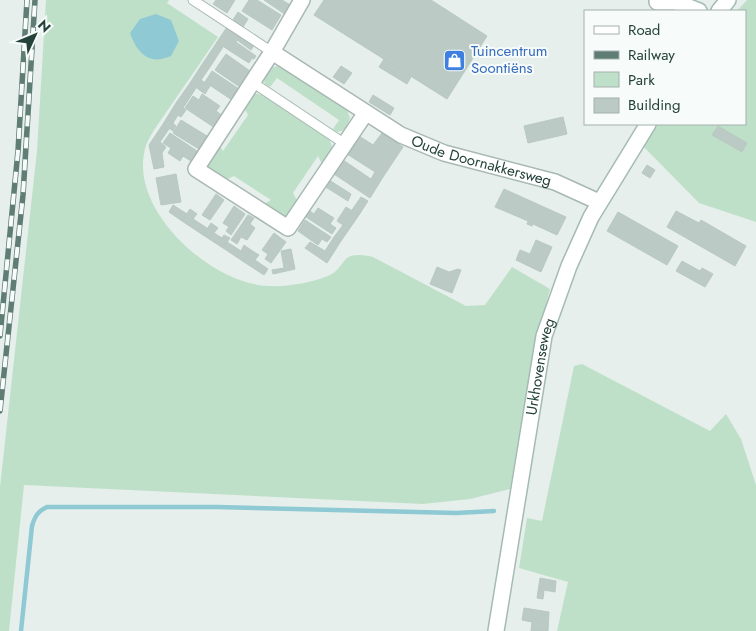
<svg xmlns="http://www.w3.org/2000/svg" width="756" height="631" font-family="Jost,sans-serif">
  <rect width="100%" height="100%" fill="#e6efeb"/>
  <g fill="#bfe0c8">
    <path d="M46,0H169L167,3L218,37L154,130C150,137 145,145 144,154C133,213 212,284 268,286C287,287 310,283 328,276C349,267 337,249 373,257L466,306L485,305L512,267L550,289L533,354L510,489L470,499L423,504L24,485L9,631H0V487L37,151Z"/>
    <path d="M747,0H756V222L699,203L641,144L654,124H745V11H737Z"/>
    <path d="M282,65L346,107L350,118L345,130L337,132L333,129L339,120L277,78L270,87L265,84L263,76L270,68Z"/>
    <path d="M254,93L262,95L327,137C337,149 330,155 323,166L318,156L293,193L299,204L286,217L282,218L261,206L271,200L234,176L223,181L206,168V158L217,142L223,151L248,115L242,104Z"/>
    <path d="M582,364L710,431L726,414L741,439L756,485V631H557L568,582L519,568L527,518L542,521L574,366Z"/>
  </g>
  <path fill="#8ec9d4" d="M156,14L171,20L179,41L171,56C149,66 137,53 130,33L140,19Z"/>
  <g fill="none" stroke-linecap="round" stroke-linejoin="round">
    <path stroke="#8ec9d4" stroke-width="4.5" d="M21,631L32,526C35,516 38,511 47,507H217L456,513L494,511"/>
  </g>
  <g fill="#bbcac4" stroke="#b8c9c2">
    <path d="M216,0H235L227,13L213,4Z"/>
    <path d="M249,0H257L281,15L272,30L242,11Z"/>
    <path d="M264,0H282L292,6L286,15Z"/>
    <path d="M324,0H431L487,36L447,99L314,15Z"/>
    <path d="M238,12L248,19L243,27L233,20Z"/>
    <path d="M227,27L254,45L251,50L237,40L230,51L217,42Z"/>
    <path d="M217,42L223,47L210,67L203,63Z"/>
    <path d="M236,42L256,56L254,59L252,58L249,63L230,51Z"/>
    <path d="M226,54L250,71L240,87L215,70Z"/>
    <path d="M384,59L411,77L407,84L379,67Z"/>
    <path d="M203,63L210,67L201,80L210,86L205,94L190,83Z"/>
    <path d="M341,66L352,73L344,84L333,77Z"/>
    <path d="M212,71L239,89L232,100L205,82Z"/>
    <path d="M190,83L196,88L183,108L176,103Z"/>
    <path d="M202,94L220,106L216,111L223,116L215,128L185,108L193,96L199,100Z"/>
    <path d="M373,95L394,108L390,115L369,102Z"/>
    <path d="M176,103L186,110L181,117L178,115L173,123L176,126L173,131L163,124Z"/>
    <path d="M563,117L567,134L528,143L524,126Z"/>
    <path d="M181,120L207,136L199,149L173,133Z"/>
    <path d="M163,124L169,129L160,142L166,147L162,153L164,167L154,169L149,145Z"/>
    <path d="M718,126L747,143L742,152L712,135Z"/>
    <path d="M170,133L197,151L191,161L183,156L180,161L168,153L171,148L163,143Z"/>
    <path d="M382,133L403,147L383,177L347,154L359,136L373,145Z"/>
    <path d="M343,160L371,179L375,172L383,177L370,198L334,174Z"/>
    <path d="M647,165L655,170L650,178L642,173Z"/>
    <path d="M176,174L181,202L161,205L156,178Z"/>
    <path d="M329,180L351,194L348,201L324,186Z"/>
    <path d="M504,189L566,217L557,235L533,224L532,226L527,224L528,221L495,207Z"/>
    <path d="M216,194L224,200L210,220L202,215Z"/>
    <path d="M361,197L368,201L359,215L352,210Z"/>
    <path d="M173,205L187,214L182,221L169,212Z"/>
    <path d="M234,206L245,214L231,235L226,231L229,227L223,223Z"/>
    <path d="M346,207L359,215L341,241L334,237L343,225L337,221Z"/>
    <path d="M318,208L334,218L330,224L336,228L332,234L306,217L310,211L314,214Z"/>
    <path d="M190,209L197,214L193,219L207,228L203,235L182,221Z"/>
    <path d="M676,211L699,223L701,220L746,246L735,266L667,227Z"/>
    <path d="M618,212L678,246L667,265L607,231Z"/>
    <path d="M248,215L254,218L250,224L255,228L247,240L241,237L237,244L231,240Z"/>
    <path d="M305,220L331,237L327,242L322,239L318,245L298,231Z"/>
    <path d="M211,223L218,228L214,233L222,238L224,235L230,238L223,248L203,235Z"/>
    <path d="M274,233L286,242L271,263L265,259L268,254L262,250Z"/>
    <path d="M334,237L341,241L327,263L305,248L310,242L325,251Z"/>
    <path d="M536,240L552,247L541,272L516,260L520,250L530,254Z"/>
    <path d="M227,242L241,251L244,245L251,250L244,262L223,248Z"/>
    <path d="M291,249L295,269L273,274L272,270L284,268L281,251Z"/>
    <path d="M251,250L259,255L255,260L268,269L264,275L244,262Z"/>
    <path d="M682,261L700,271L702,268L713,274L705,287L676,271Z"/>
    <path d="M437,267L449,272L458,269L461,270L452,293L430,284Z"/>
    <path d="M540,578L556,581L555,592L544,590L543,599L537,598Z"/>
    <path d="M524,608L549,612L548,631H531L532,622L522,620Z"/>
  </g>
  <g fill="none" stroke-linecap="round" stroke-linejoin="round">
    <defs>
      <g id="lane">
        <path d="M193,0L272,52"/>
        <path d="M252,82L345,144"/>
      </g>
      <g id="street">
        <path id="s1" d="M302,0L272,52L401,135L444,153L555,182L599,202"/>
        <path d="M272,52L196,169L288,228L365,114"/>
      </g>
      <g id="secondary">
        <path d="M657,2H676L699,11"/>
        <path d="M719,11L728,0"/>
        <path id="s2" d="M496,631L544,336L569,266L591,217L648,124"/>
      </g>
    </defs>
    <use href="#lane" stroke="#a8b8b2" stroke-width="11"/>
    <use href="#street" stroke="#a8b8b2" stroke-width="18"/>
    <use href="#secondary" stroke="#a4bbb3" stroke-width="18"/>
    <use href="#lane" stroke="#fff" stroke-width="9"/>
    <use href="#street" stroke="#fff" stroke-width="15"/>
    <use href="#secondary" stroke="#fff" stroke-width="15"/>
    <defs>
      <g id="rail">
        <path d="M0,336L18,151L27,0"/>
        <path d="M0,411L23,195L35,0"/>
      </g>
    </defs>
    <use href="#rail" stroke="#5f7d75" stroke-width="5.5"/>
    <use href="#rail" stroke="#f7fbf9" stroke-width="4" stroke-dasharray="11" stroke-linecap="butt"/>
  </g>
  <defs>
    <symbol id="shop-square" viewBox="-11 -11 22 22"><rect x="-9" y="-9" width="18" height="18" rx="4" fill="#3f7fe0" stroke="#f7fbf9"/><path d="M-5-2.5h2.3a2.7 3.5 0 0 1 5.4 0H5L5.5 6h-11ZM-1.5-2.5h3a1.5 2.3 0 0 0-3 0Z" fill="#fff"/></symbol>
  </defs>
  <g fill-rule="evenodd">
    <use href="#shop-square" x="442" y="48" width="25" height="25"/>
  </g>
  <g text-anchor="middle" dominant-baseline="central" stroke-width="4" stroke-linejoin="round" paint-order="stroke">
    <g font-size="15" fill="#366cbe" stroke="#f7fbf9" text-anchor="start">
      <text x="471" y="51">Tuincentrum<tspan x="471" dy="17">Soontiëns</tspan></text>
    </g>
    <g font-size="15" fill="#24423a" stroke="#f7fbf9">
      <text stroke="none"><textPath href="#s1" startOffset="298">Oude Doornakkersweg</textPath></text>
      <text stroke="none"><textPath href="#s2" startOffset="268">Urkhovenseweg</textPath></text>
    </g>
  </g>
  <rect x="584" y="10" width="162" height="115" fill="#f7fbf9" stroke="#a3b1ad"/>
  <rect x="594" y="26" width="25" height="8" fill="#ffffff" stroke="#a3b1ad"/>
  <text x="628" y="35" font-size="15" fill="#24423a">Road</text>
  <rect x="594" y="51" width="25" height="8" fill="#5f7d75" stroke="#a3b1ad"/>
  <text x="628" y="60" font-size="15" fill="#24423a">Railway</text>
  <rect x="594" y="72" width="25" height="15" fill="#bfe0c8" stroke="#a3b1ad"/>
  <text x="628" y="85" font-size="15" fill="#24423a">Park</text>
  <rect x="594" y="98" width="25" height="15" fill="#bbcac4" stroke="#a3b1ad"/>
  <text x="628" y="110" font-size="15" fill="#24423a">Building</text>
  <g transform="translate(35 35) rotate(46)" stroke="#f7fbf9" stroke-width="4" paint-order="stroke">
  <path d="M0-4L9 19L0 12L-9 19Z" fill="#24423a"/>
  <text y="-8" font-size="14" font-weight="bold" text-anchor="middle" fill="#24423a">N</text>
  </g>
</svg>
